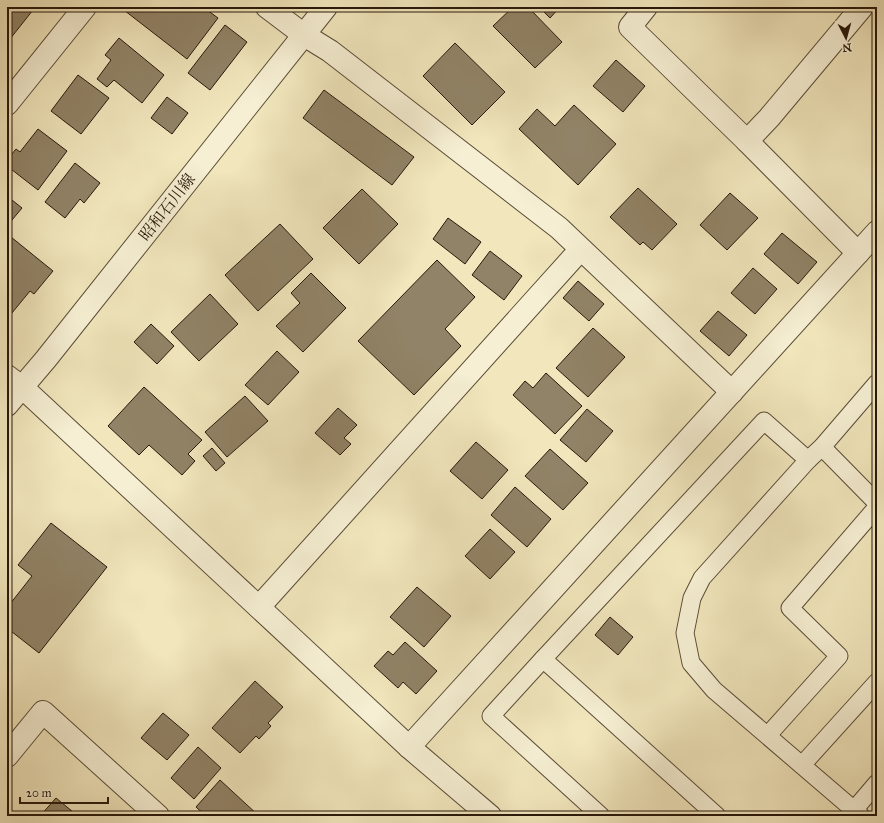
<svg xmlns="http://www.w3.org/2000/svg" width="884" height="823" font-family="'IM FELL Great Primer','Noto Serif JP',serif">
  <rect width="100%" height="100%" fill="#f1e6bc"/>
  <filter id="stains"><feTurbulence type="fractalNoise" baseFrequency=".005" numOctaves="4"/><feColorMatrix values="0 0 0 0 .2 0 0 0 0 .09 0 0 0 0 .02 0 0 0 .5 -.17"/></filter>
  <radialGradient id="worn" r=".72"><stop offset=".6" stop-color="#630" stop-opacity="0"/><stop offset="1" stop-color="#630" stop-opacity=".3"/></radialGradient>
  <g fill="#918367" stroke="#28180b">
    <path d="M7,7H30L33,10L10,39L7,37Z"/>
    <path d="M120,7H203L218,18L187,59Z"/>
    <path d="M513,7H528L562,42L535,68L493,26Z"/>
    <path d="M539,7H560L550,18Z"/>
    <path d="M225,25L247,42L210,90L188,73Z"/>
    <path d="M119,38L164,75L142,103L114,80L107,87L97,79L111,60L105,55Z"/>
    <path d="M455,43L505,92L472,125L423,76Z"/>
    <path d="M616,60L645,86L623,112L593,86Z"/>
    <path d="M78,75L109,98L81,134L51,111Z"/>
    <path d="M324,90L414,157L392,185L303,118Z"/>
    <path d="M167,97L188,113L172,134L151,118Z"/>
    <path d="M574,105L616,144L578,185L519,129L537,109L555,126Z"/>
    <path d="M38,129L67,151L38,190L7,166V160L16,149L20,152Z"/>
    <path d="M75,163L100,183L84,203L80,199L65,218L45,202Z"/>
    <path d="M638,188L677,224L652,250L643,242L640,245L610,217Z"/>
    <path d="M362,189L398,224L359,264L323,228Z"/>
    <path d="M730,193L758,218L727,250L700,225Z"/>
    <path d="M7,196L22,208L7,226Z"/>
    <path d="M448,218L481,242L465,264L433,239Z"/>
    <path d="M280,224L313,259L258,311L225,275Z"/>
    <path d="M782,233L817,262L798,284L764,254Z"/>
    <path d="M11,237L53,271L34,294L30,291L7,319V242Z"/>
    <path d="M490,251L522,276L504,300L472,275Z"/>
    <path d="M437,260L475,297L445,329L461,346L414,395L358,341Z"/>
    <path d="M753,268L777,289L755,314L731,293Z"/>
    <path d="M311,273L346,308L303,352L276,326L300,303L291,293Z"/>
    <path d="M578,281L604,304L589,321L563,298Z"/>
    <path d="M210,294L238,324L199,361L171,332Z"/>
    <path d="M718,311L747,335L729,356L700,331Z"/>
    <path d="M151,324L174,346L157,364L134,342Z"/>
    <path d="M593,328L625,357L588,397L556,368Z"/>
    <path d="M277,351L299,372L268,405L245,385Z"/>
    <path d="M546,373L582,406L555,434L513,395L525,381L533,388Z"/>
    <path d="M144,387L202,440L188,454L195,461L182,475L149,445L139,455L108,426Z"/>
    <path d="M245,396L268,421L227,457L205,432Z"/>
    <path d="M338,408L357,425L344,438L351,444L340,455L315,433Z"/>
    <path d="M587,409L613,431L586,462L560,440Z"/>
    <path d="M476,442L508,470L482,499L450,471Z"/>
    <path d="M212,448L225,463L216,471L203,456Z"/>
    <path d="M550,449L588,483L563,510L525,476Z"/>
    <path d="M515,487L551,519L527,547L491,515Z"/>
    <path d="M51,523L107,567L39,653L7,628V601L10,604L32,576L18,565Z"/>
    <path d="M490,529L515,552L490,579L465,556Z"/>
    <path d="M417,587L451,616L424,647L390,617Z"/>
    <path d="M610,617L633,637L618,655L595,635Z"/>
    <path d="M405,642L437,671L416,694L403,682L398,688L374,666L388,651L393,655Z"/>
    <path d="M255,681L283,707L268,723L271,726L259,739L256,736L240,753L212,728Z"/>
    <path d="M163,713L189,735L167,760L141,738Z"/>
    <path d="M198,747L221,768L194,799L171,778Z"/>
    <path d="M220,780L259,816H206L196,807Z"/>
    <path d="M56,798L78,816H40Z"/>
  </g>
  <g fill="none" stroke-linecap="round" stroke-linejoin="round">
    <defs>
      <g id="service">
        <path d="M822,447L877,503"/>
        <path d="M543,659L491,716L601,816"/>
        <path d="M768,735L839,656L790,608L877,507"/>
        <path d="M802,765L877,682"/>
        <path d="M854,810L877,783"/>
        <path d="M717,816L543,659L764,421L808,460"/>
        <path d="M861,816L714,690L691,663L685,633L692,598L702,578L808,460L822,447L877,383"/>
      </g>
      <g id="minor">
        <path d="M267,7L304,35L330,51L559,228L732,392"/>
        <path d="M646,7L630,27L747,141"/>
        <path d="M7,104L85,7"/>
        <path d="M858,253L747,141L769,118L862,7"/>
        <path d="M7,376L23,388"/>
        <path d="M259,607L580,250"/>
        <path d="M7,756L43,712L158,816"/>
      </g>
      <g id="tertiary">
        <path d="M23,388L409,747L490,816"/>
        <path d="M7,405L46,359L326,7"/>
        <path d="M409,747L877,232"/>
      </g>
    </defs>
    <use href="#service" stroke="#5a4c37" stroke-width="19"/>
    <use href="#minor" stroke="#5a4c37" stroke-width="24"/>
    <use href="#tertiary" stroke="#5a4c37" stroke-width="24"/>
    <use href="#service" stroke="#f6efd3" stroke-width="17"/>
    <use href="#minor" stroke="#f6efd3" stroke-width="22"/>
    <use href="#tertiary" stroke="#f6efd3" stroke-width="22"/>
  </g>
  <g text-anchor="middle" dominant-baseline="central" stroke-width="3" stroke-linejoin="round" paint-order="stroke">
    <g font-size="16" fill="#28180b" stroke="#f6efd3">
      <text transform="translate(167 207) rotate(-52)">昭和石川線</text>
    </g>
  </g>
  <rect width="884" height="823" fill="none" stroke="#f1e6bc" stroke-width="24"/>
  <rect x="8" y="8" width="868" height="807" fill="none" stroke="#28180b" stroke-width="2"/>
  <rect x="12" y="12" width="860" height="799" fill="none" stroke="#28180b"/>
  <g transform="translate(846 38) rotate(174)" stroke="#f6efd3" stroke-width="3" paint-order="stroke">
  <path d="M0-3L7 15L0 10L-7 15Z" fill="#28180b"/>
  <text y="-6" font-size="11" font-weight="bold" text-anchor="middle" fill="#28180b">N</text>
  </g>
  <path d="M20 797v6h88v-6" fill="none" stroke="#28180b" stroke-width="2"/>
  <text x="26" y="797" font-size="12" fill="#28180b" stroke="#f6efd3" stroke-width="3" paint-order="stroke">20 m</text>
  <rect width="100%" height="100%" filter="url(#stains)"/>
  <rect width="100%" height="100%" fill="url(#worn)"/>
</svg>
